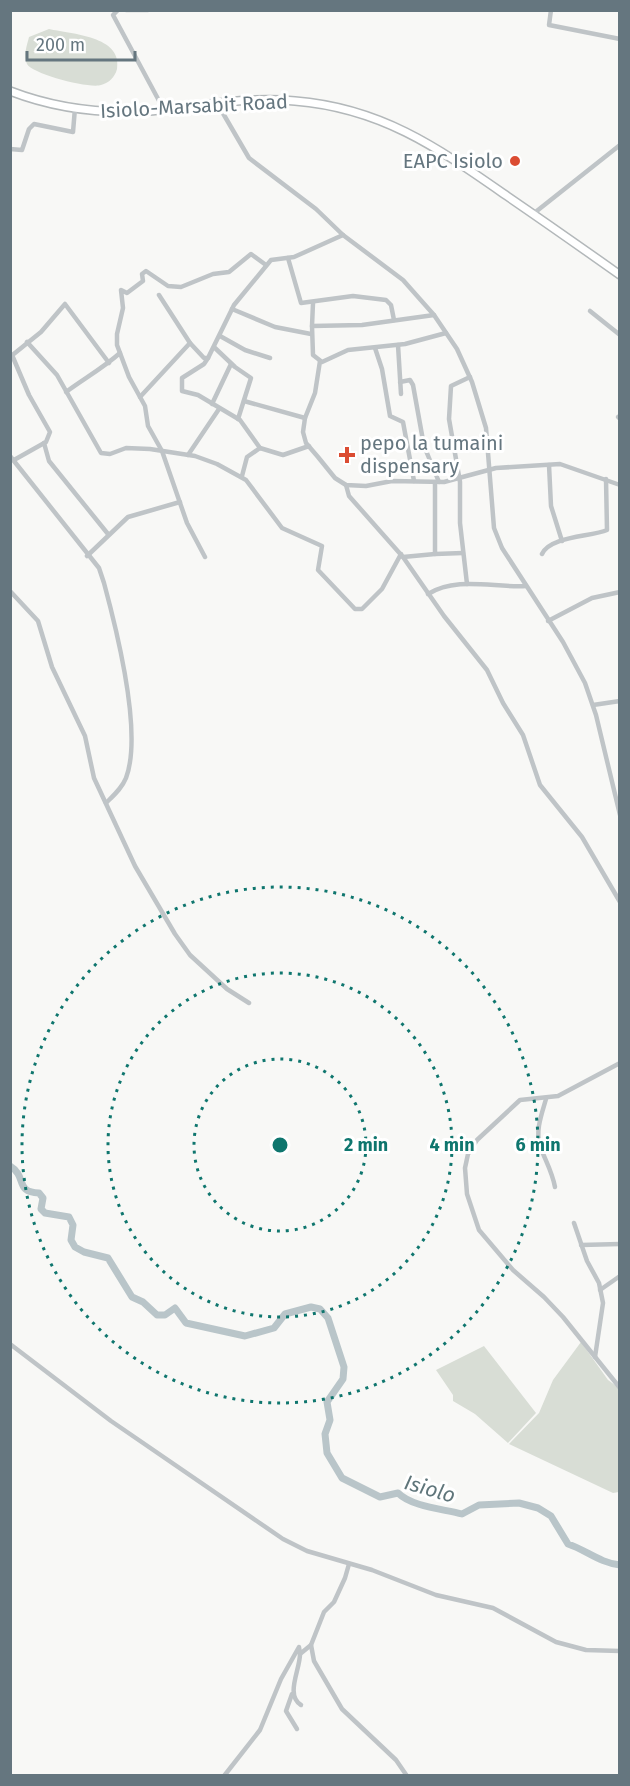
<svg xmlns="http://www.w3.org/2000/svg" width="630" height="1786" font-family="'Fira Sans',sans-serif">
  <rect width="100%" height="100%" fill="#f8f8f6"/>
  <g fill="#d8ddd5">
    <path d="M49,29C71,34 123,36 117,69C115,77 109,83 101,85C90,89 32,74 27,64C23,56 27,45 29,37Z"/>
    <path d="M581,1342L608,1380L619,1388V1492L613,1493L509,1444L539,1413L553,1380Z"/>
    <path d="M484,1346L536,1413L508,1443L475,1414L453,1401V1395L436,1370Z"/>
  </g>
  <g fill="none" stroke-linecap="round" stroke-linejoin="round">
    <path stroke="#b9c5c9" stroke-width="7" d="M10,1166C28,1177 14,1192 39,1193L43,1198L41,1209L45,1213L69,1217L73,1225L71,1240L75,1247L84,1252L108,1258L132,1297L143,1302L157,1315H165L175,1308L186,1323L245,1336L274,1328L285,1314L311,1307L320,1309L328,1318L344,1367L343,1379L327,1402L330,1420L325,1434L327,1453L342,1478L380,1497L398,1493C412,1507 444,1509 462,1514L479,1505L519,1503L538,1508L551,1516L568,1544C586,1550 600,1563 620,1565"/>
    <defs>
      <path id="highway" d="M10,91C54,108 102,114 149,111C198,107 246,96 295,101C382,108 438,148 507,196C545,222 582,248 620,275"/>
    </defs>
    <use href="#highway" stroke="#b3b8ba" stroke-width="10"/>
    <g stroke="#bfc4c7" stroke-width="4.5">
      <path d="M118,10L113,15L164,110"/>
      <path d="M126,10H148"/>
      <path d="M551,10L549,25L620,39"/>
      <path d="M217,103L249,158L316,209L343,235L403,280L434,315L457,349L472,382L486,428L494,528L502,548L563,642L585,683L596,715L620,815"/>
      <path d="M10,149L22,150L29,129L34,124L73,132L75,108"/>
      <path d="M533,214L620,145"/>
      <path d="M288,258L301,303L353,296L386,300L391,305L394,320"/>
      <path d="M159,295L190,343L204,358H208L234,305L271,260L294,257L343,235"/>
      <path d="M232,309L275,327L311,334"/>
      <path d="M590,311L620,335"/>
      <path d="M434,315L362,325L312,326L313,355L322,362L348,350L405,344L446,333"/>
      <path d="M312,326L313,303"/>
      <path d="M220,336L245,350L270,358"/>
      <path d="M27,342L57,375L101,453L110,454L126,448L150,449L195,456L217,464L246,480L282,528L322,546L318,570L355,609H362L382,589L401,554"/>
      <path d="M398,345L401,394"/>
      <path d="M215,348L235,367L251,378L238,419"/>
      <path d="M375,348L382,369L390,416L403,422L414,481"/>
      <path d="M12,355L29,395L50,432L46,442L14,460"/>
      <path d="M10,357L41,332L65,304L109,363"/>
      <path d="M208,358L204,364L182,378V391L198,395L240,420L260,448"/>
      <path d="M320,361L315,393L305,418L303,432L306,443L318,457L335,478L346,485L366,486L392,481L444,482L496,468L560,464L620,485"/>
      <path d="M400,382L410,380L413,385L424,446L439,482"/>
      <path d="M66,392C85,378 103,368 120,353"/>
      <path d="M140,397L190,343"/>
      <path d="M244,401L305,418"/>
      <path d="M212,404L231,364"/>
      <path d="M618,417L620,419"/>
      <path d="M44,443L49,461L108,534"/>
      <path d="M188,455L219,409"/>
      <path d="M10,456L99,568L104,583C117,631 143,733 126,778C122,788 114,795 106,803"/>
      <path d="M549,465L551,506L562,541"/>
      <path d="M242,476L247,457L260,448L283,455L309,446"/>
      <path d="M435,482V554L463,553"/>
      <path d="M346,485L349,496L403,557L444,616L487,670L503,703L523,735L540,785L582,837L620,902"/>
      <path d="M542,554C550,536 591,537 607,530L606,479"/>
      <path d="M87,556L128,517L180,502"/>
      <path d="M205,557L187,523L162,451L148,426L145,406L129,377L117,345V334L123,308L121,290L127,293L143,281L142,274L146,271L168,286L181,287L213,274L229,272L251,254L266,265"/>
      <path d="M403,557L435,554"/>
      <path d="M467,584L460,523V482L449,419L451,386L470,377"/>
      <path d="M10,591L38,621L52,667L85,736L94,778L135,866L175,934L190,955L227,989L249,1003"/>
      <path d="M428,594C457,576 494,588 526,586"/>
      <path d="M548,621L592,598L620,592"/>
      <path d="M593,705L620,701"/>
      <path d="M620,1063L558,1096L520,1100L477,1140L468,1154L465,1168L467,1194L479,1230L513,1270L544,1297L563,1317L620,1388"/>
      <path d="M546,1099C542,1113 535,1131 540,1146C545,1160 552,1171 555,1187"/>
      <path d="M574,1223L587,1261L599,1283L603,1303L595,1357"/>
      <path d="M581,1245L620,1244"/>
      <path d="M600,1290L620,1276"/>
      <path d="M10,1344L111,1421L283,1539L307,1551L372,1570L436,1595L493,1608L556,1642L586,1650L620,1651"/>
      <path d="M311,1645L314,1661L342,1709L396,1760L407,1776"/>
      <path d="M300,1654C300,1670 285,1695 301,1705"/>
      <path d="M292,1694L286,1711L297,1729"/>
      <path d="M224,1776L260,1730L281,1679L299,1647L300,1654L311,1645L324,1612L334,1602L345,1578L349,1564"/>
    </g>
    <use href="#highway" stroke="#fff" stroke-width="7"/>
  </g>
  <g fill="none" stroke="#0f766e" stroke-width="3" stroke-dasharray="3 6">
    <circle cx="280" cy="1145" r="86"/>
    <circle cx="280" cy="1145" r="172"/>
    <circle cx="280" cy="1145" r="258"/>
  </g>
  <g fill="#db4c32" stroke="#fff" stroke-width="2">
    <circle cx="515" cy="161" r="6"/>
    <path d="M344 446h6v6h6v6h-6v6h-6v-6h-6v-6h6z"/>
  </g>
  <g text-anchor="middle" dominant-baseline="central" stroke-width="6" stroke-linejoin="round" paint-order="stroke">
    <g font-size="20" fill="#65767f" stroke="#fff">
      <text transform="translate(194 106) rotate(-3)">Isiolo-Marsabit Road</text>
    </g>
    <g font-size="20" fill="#65767f" stroke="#fff" text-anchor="end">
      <text x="503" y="161">EAPC Isiolo</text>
      <text x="360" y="443" text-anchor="start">pepo la tumaini<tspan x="360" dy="23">dispensary</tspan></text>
    </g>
    <g font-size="21" font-style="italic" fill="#5f757a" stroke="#fff">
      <text transform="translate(430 1489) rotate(16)">Isiolo</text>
    </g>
  </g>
  <circle cx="280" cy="1145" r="9" fill="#0f766e" stroke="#fff" stroke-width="3"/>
  <g font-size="18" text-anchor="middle" font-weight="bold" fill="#0f766e" stroke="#fff" stroke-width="6" stroke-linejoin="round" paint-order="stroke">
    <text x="366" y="1151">2 min</text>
    <text x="452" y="1151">4 min</text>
    <text x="538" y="1151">6 min</text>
  </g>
  <rect width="630" height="1786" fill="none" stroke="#65767f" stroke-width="24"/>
  <path d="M27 51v9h108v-9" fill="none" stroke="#65767f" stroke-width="3"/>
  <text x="36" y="51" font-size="18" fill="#65767f" stroke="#ffffff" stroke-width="4.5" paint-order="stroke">200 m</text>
</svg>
